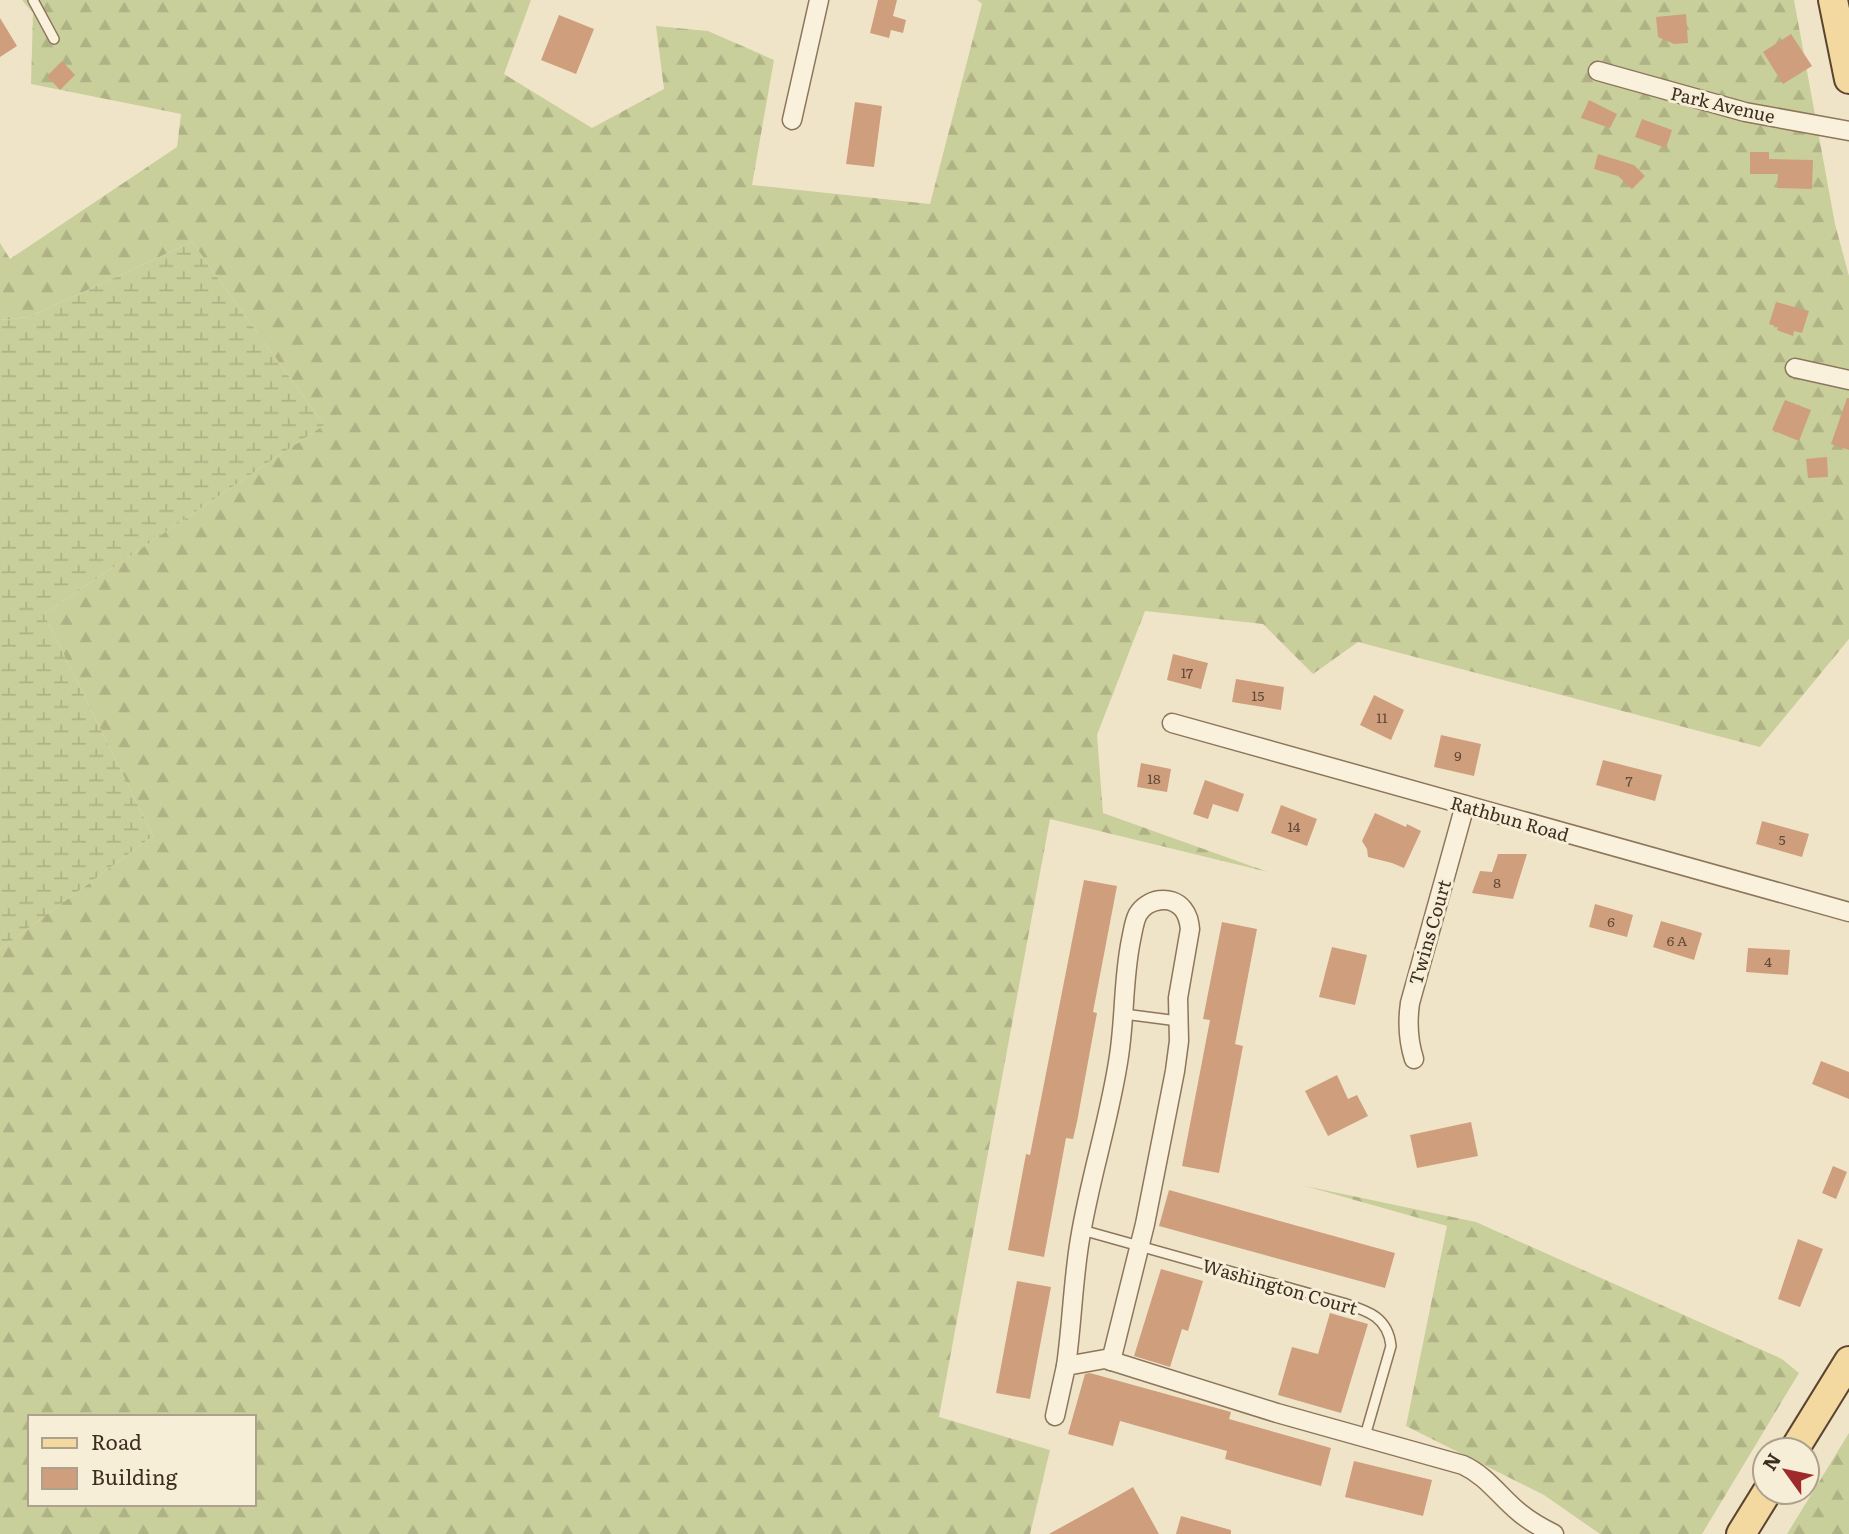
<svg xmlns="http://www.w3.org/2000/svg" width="1849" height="1534" font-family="Literata,serif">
  <defs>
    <pattern id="forest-firs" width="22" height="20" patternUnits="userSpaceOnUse" patternTransform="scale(1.75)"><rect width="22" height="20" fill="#c9cf9b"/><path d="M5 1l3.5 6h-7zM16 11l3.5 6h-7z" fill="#aeb285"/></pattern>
    <pattern id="wetland-marsh" width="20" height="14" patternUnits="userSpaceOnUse" patternTransform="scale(1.75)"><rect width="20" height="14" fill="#c9cf9b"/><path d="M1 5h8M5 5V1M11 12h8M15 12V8" fill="none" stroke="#aeb285"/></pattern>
  </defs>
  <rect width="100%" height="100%" fill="#f0e4c8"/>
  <g fill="url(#forest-firs)" fill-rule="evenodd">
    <path d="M22,0H531L504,74L592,128L664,89L656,26L708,31L774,60L752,185L930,204L982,4L977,0H1794L1835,224L1849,276V639L1760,747L1358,642L1313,674L1263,624L1145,611L1097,735L1103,813L1268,872L1050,819L939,1417L1050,1450L1030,1534H0V949L153,836L44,614L324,425L192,242L29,317L0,320V243L10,259L177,147L181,114L31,84L33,13ZM30,1417H254V1504H30Z"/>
    <path d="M1305,1186L1476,1222L1782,1359L1799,1373L1702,1534H1600L1544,1495L1406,1426L1447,1226Z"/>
    <path d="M1849,1433V1534H1787Z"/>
  </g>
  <path fill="url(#wetland-marsh)" d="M192,242L324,425L44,614L153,836L0,949V320L29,317Z"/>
  <g fill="#cf9f7d">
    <path d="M878,0H897L893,16L906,20L903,33L891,30L889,38L870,33Z"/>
    <path d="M1686,14L1688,43L1674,44L1658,37L1656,17Z"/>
    <path d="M559,15L594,29L576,74L541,60Z"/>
    <path d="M0,18L17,46L0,57Z"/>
    <path d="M1791,34L1812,66L1783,84L1763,52Z"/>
    <path d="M62,61L75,75L60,90L47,76Z"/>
    <path d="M1589,100L1617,114L1610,128L1581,118Z"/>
    <path d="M855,102L882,106L874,167L846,164Z"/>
    <path d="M1642,119L1672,130L1666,148L1635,137Z"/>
    <path d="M1750,152H1769V159L1813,160L1812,189L1777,188L1778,174H1750Z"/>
    <path d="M1598,154L1634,165L1645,176L1632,189L1618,176L1594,169Z"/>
    <path d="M1776,302L1809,311L1802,333L1794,331L1793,336L1777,330L1778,327L1769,324Z"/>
    <path d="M1847,398H1849V450L1831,444Z"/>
    <path d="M1785,400L1811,410L1799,441L1772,430Z"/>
    <path d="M1827,457L1828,477L1808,478L1806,459Z"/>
    <path d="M1173,654L1208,663L1201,689L1167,680Z"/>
    <path d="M1236,679L1284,687L1281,710L1232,702Z"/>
    <path d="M1374,695L1404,710L1391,740L1360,725Z"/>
    <path d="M1441,735L1481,744L1474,776L1434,767Z"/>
    <path d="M1603,760L1662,775L1655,801L1596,785Z"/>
    <path d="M1141,763L1171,769L1167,792L1137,787Z"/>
    <path d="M1205,780L1244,794L1238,812L1213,804L1208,819L1193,814Z"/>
    <path d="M1281,805L1317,819L1307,846L1271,833Z"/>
    <path d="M1375,813L1406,827L1407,824L1421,831L1404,868L1392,863L1368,857L1367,849L1362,841Z"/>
    <path d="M1762,821L1809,834L1802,857L1756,844Z"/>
    <path d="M1498,854H1527L1513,899L1472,893L1480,871L1492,872Z"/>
    <path d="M1084,880L1117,886L1093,1012L1097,1013L1077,1122L1073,1139L1066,1138L1044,1257L1008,1250L1026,1154L1030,1155Z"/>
    <path d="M1595,904L1633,915L1627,937L1589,927Z"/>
    <path d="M1661,921L1702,933L1694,960L1653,947Z"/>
    <path d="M1222,922L1257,929L1235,1044L1243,1046L1219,1173L1182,1166L1210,1020L1203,1019Z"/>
    <path d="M1332,947L1367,955L1355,1005L1319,997Z"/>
    <path d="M1748,948L1790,950L1788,975L1746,972Z"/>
    <path d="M1821,1061L1849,1072V1099L1812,1084Z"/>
    <path d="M1337,1075L1348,1099L1357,1095L1368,1116L1328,1136L1305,1091Z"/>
    <path d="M1471,1122L1478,1156L1417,1168L1410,1135Z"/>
    <path d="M1833,1166L1847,1172L1836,1199L1822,1193Z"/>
    <path d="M1169,1190L1395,1253L1385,1288L1159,1226Z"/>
    <path d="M1798,1239L1823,1249L1800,1307L1778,1299Z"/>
    <path d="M1161,1269L1203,1281L1188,1331L1182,1329L1170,1367L1134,1356Z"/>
    <path d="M1017,1281L1051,1287L1030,1399L996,1393Z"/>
    <path d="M1330,1313L1368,1324L1341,1413L1278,1395L1292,1347L1318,1354Z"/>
    <path d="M1090,1373L1231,1412L1229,1419L1331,1448L1321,1486L1225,1459L1227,1451L1120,1421L1113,1446L1068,1434L1085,1374Z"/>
    <path d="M1354,1461L1432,1480L1423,1516L1345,1497Z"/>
    <path d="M1133,1487L1159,1534H1049L1114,1498Z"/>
    <path d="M1181,1516L1231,1530V1534H1176Z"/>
  </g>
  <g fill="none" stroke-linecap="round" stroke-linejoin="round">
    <defs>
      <g id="lane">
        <path d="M33,0L54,39"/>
        <path d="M1124,1014L1178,1021"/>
        <path d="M1082,1230L1343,1303C1368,1311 1388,1317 1391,1346L1365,1436"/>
      </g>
      <g id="street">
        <path d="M1598,71L1745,112L1849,131"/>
        <path d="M792,120L819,0"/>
        <path d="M1795,368L1849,380"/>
        <path d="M1172,723L1849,912"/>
        <path d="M1414,1059C1408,1040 1407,1024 1410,1003L1465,805"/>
        <path d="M1066,1366C1072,1324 1073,1280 1080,1239C1090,1177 1110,1118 1119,1056C1125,1017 1123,979 1131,940C1133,931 1134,921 1138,914C1147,899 1171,894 1183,909C1188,915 1189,921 1190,929L1178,998L1179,1041L1175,1071L1145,1224L1111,1361"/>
        <path d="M1055,1416L1066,1366L1105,1359L1277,1413L1463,1465C1487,1476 1500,1497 1520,1513C1531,1522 1542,1528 1554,1534"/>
      </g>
      <g id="primary">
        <path d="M1833,0L1849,79"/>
        <path d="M1794,1450L1849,1361"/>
        <path d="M1741,1534L1767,1492"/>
      </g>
    </defs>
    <use href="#lane" stroke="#8d765c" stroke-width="12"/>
    <use href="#street" stroke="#8d765c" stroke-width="21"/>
    <use href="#primary" stroke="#5b4430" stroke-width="32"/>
    <use href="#lane" stroke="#faf1dc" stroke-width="9"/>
    <use href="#street" stroke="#faf1dc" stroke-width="18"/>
    <use href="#primary" stroke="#f3d9a0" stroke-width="28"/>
  </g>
  <g text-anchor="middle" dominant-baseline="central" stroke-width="6" stroke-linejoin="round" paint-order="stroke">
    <g font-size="14" fill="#624a37">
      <text x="1187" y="672">17</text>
      <text x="1258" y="695">15</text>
      <text x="1382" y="717">11</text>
      <text x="1458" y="755">9</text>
      <text x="1154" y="778">18</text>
      <text x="1629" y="780">7</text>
      <text x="1294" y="826">14</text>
      <text x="1782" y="839">5</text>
      <text x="1497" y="882">8</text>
      <text x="1611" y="921">6</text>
      <text x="1677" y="940">6 A</text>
      <text x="1768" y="961">4</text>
    </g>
    <g font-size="18" fill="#3d2e20" stroke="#f7eed8">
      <text transform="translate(1723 104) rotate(13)">Park Avenue</text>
      <text transform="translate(1510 818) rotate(16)">Rathbun Road</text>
      <text transform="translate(1429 932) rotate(-74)">Twins Court</text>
      <text transform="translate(1280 1286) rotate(16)">Washington Court</text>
    </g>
  </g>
  <rect x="28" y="1415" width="228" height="91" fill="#f7eed8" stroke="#ada18e" stroke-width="2"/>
  <rect x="42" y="1438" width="35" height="10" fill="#f3d9a0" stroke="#ada18e" stroke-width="2"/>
  <text x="91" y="1450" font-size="21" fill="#3d2e20">Road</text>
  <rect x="42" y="1468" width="35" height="21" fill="#cf9f7d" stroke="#ada18e" stroke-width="2"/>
  <text x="91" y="1485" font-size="21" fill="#3d2e20">Building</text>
  <g transform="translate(1786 1471) rotate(303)"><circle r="33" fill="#f7eed8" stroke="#ada18e" stroke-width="2"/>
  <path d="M0-5L12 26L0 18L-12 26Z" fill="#9e2a2b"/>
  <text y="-10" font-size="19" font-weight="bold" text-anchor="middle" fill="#3d2e20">N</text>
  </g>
</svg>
